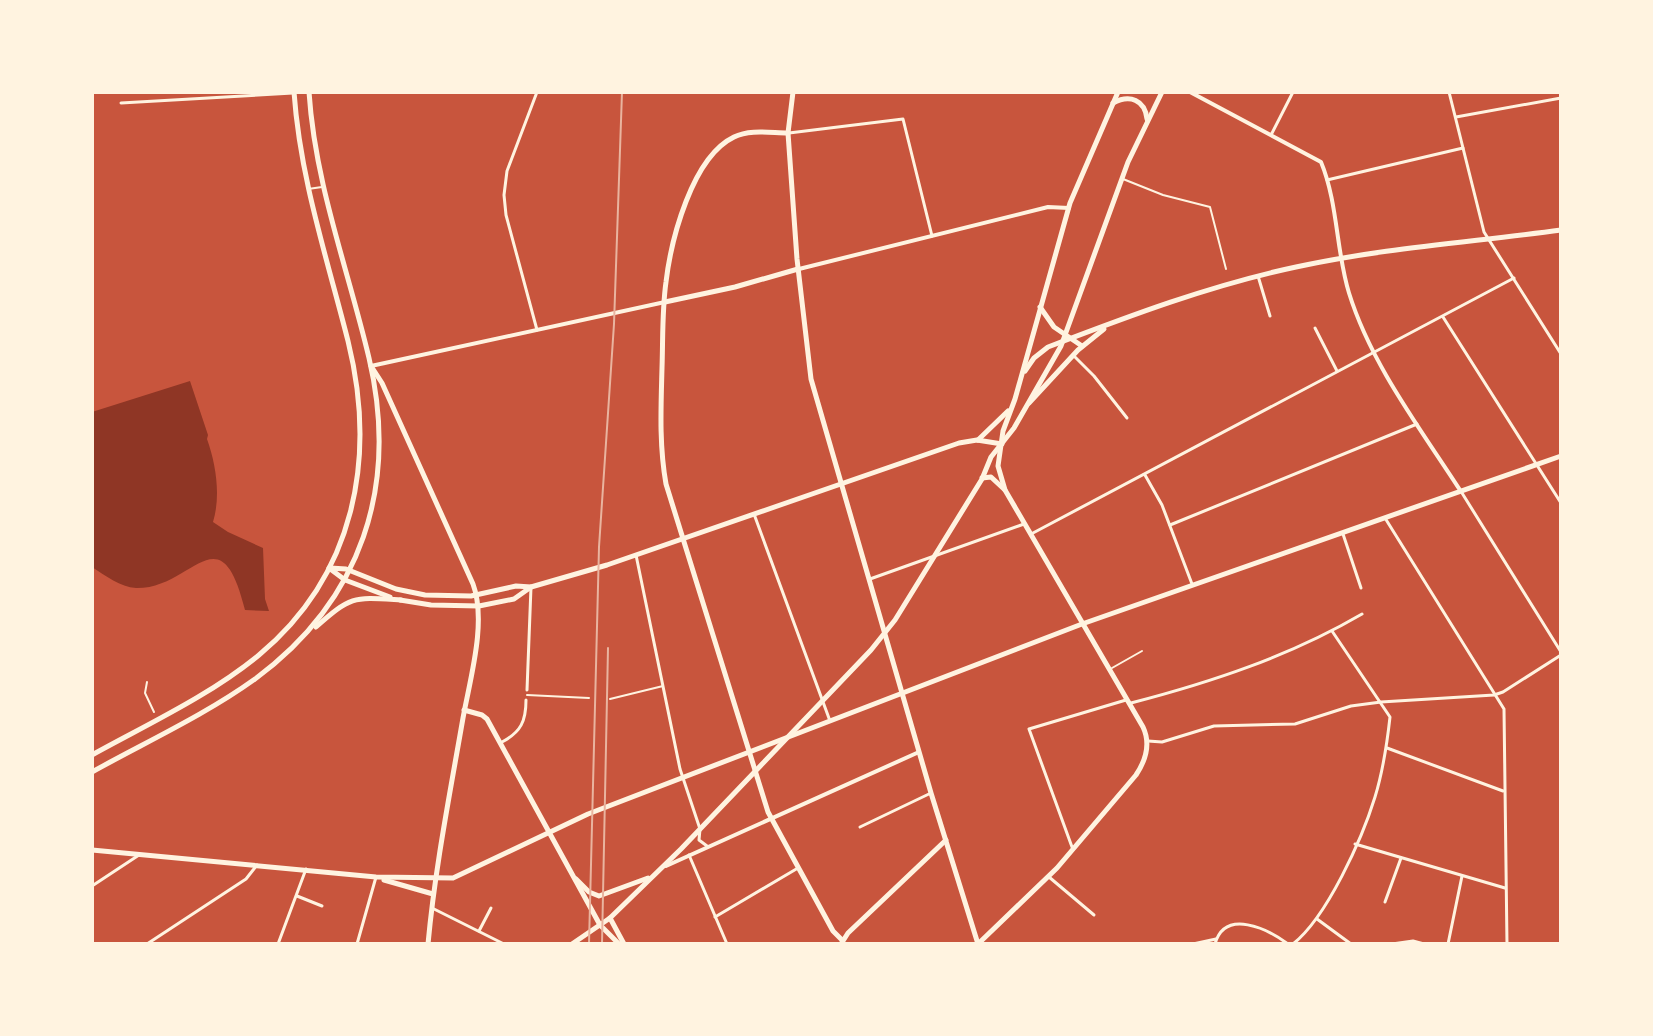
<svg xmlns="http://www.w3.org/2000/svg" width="1653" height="1036" font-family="'Asap Condensed',sans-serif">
  <rect width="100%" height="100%" fill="#c8553d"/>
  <path fill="#8f3625" d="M190,381L208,435L207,439C216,464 221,496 213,522L228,532L263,548L265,599L269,611L245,610C220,509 193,589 136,588C120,587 106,576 92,567V412Z"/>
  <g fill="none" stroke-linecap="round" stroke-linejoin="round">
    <g stroke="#fff3e0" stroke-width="2">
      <path d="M1123,179L1163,195L1210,207L1226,269"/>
      <path d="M308,189L322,187"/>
      <path d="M1112,668L1142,651"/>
      <path d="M147,682L145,693L154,712"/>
    </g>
    <g stroke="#fff3e0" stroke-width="2">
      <path d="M527,695L589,698"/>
      <path d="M610,699L663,686"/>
    </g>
    <g stroke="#fff3e0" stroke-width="3">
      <path d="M537,92L507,171L504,195L506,215L537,330"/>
      <path d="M1449,92L1484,232L1561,354"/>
      <path d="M121,103L293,93"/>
      <path d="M1456,117L1561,98"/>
      <path d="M789,133L903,119L932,236"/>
      <path d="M1271,135L1293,92"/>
      <path d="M1327,180L1463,148"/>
      <path d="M1258,276L1270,316"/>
      <path d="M1443,317L1561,503"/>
      <path d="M1315,328L1337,371"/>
      <path d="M1073,355L1094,376L1127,418"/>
      <path d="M1145,475L1162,505L1192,584"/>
      <path d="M1462,493L1561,652"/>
      <path d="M754,514L830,721"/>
      <path d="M1385,518L1504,709L1507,944"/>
      <path d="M1170,525L1417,424"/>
      <path d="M1033,533L1514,278"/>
      <path d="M1343,534L1361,588"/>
      <path d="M636,555L680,769L700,829L699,840L707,846"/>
      <path d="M870,579L1024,524"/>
      <path d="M527,690L531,587"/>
      <path d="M1131,703C1212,682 1290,656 1362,614"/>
      <path d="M1148,741L1162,742L1214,726L1295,724L1351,706L1381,702L1494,695L1503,692L1561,655"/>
      <path d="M502,742C521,732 526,721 526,700"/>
      <path d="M1387,748L1503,791"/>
      <path d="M860,827L931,793"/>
      <path d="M1355,844L1505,888"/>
      <path d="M1072,847L1029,729L1126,700"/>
      <path d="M689,855L727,944"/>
      <path d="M1049,877L1094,915"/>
      <path d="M92,886L139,855"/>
      <path d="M297,896L322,906"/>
      <path d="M1385,902L1401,858"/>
      <path d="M432,908L504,944"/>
      <path d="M715,917L798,868"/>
      <path d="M1317,919L1351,944"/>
      <path d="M479,931L491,908"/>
      <path d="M147,944L246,879L257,865"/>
      <path d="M278,944L306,869"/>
      <path d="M357,944L376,877"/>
      <path d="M1193,944L1216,939"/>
      <path d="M1215,944C1225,908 1268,929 1288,944"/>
      <path d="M1293,944C1327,917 1362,839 1375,797C1383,771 1387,744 1390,717L1332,631"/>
      <path d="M1392,944L1413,941L1424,944"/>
      <path d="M1448,944L1462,876"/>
    </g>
    <g stroke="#fff3e0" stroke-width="4">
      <path d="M1190,92L1321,162C1338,203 1336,251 1349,293C1371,364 1420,428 1460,490"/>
      <path d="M799,269L1048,207L1069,208"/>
      <path d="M371,366L665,302"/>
      <path d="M666,866L919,752"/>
    </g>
    <g stroke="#fff3e0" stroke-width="5">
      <path d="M793,92L788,133L797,259L811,379L931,793L978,944"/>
      <path d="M788,133C771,133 750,129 734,137C692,157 671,240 666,282C662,310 663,339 662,368C661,406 659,445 666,484L768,812L833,931L842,940"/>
      <path d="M665,302L735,287L798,269"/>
      <path d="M1040,307L1054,327L1082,346"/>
      <path d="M371,366L382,383L473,584C487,622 470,679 463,718C450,793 435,868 428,944"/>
      <path d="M1025,371L1034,358L1048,347C1129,316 1211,285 1296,267C1384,248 1473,242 1561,230"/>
      <path d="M1029,403L1078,350L1104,329"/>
      <path d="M978,440L1008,411"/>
      <path d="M329,568L345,580L390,597"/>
      <path d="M330,568L346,569L396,589L425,595L471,596L516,586L531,587"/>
      <path d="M400,600L431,605L479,606L514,599L531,587L607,565L959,443L977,440L1002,444"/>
      <path d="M464,710L482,715L487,719L600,925L619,944"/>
      <path d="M92,850L376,877L453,878L588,814L1082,624L1561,456"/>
      <path d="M384,880L433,894"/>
      <path d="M610,918L624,944"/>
      <path d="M841,944L848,933L946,840"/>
      <path d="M978,944L1057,868L1136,775C1146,760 1151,744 1143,727L1005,490L998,466L1003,431L1015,399L1070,203L1118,92"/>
    </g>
    <g stroke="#fff3e0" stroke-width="5">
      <path d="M1113,103C1130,94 1145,100 1147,119"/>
      <path d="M982,478L991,477L1005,490"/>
      <path d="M576,879L589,892L599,896L648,878"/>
      <path d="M572,944L610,918L681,849L871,650L895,620L982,479L991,457L1014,428L1061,346L1128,162L1162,92"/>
    </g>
    <g stroke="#fff3e0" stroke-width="5">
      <path d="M316,627C352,595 354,597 401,600"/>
      <path d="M92,755C148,724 209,696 259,655C355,575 377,458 348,341C327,258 300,178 294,92"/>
      <path d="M92,772C146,742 205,715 255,679C362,600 399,486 369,358C348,269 315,184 309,92"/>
    </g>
    <g stroke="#e9b49f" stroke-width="2">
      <path d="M589,944L599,547L614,324L622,92"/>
      <path d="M602,944L608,648"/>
    </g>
  </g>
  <rect width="1653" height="1036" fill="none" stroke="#fff3e0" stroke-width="188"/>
</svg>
